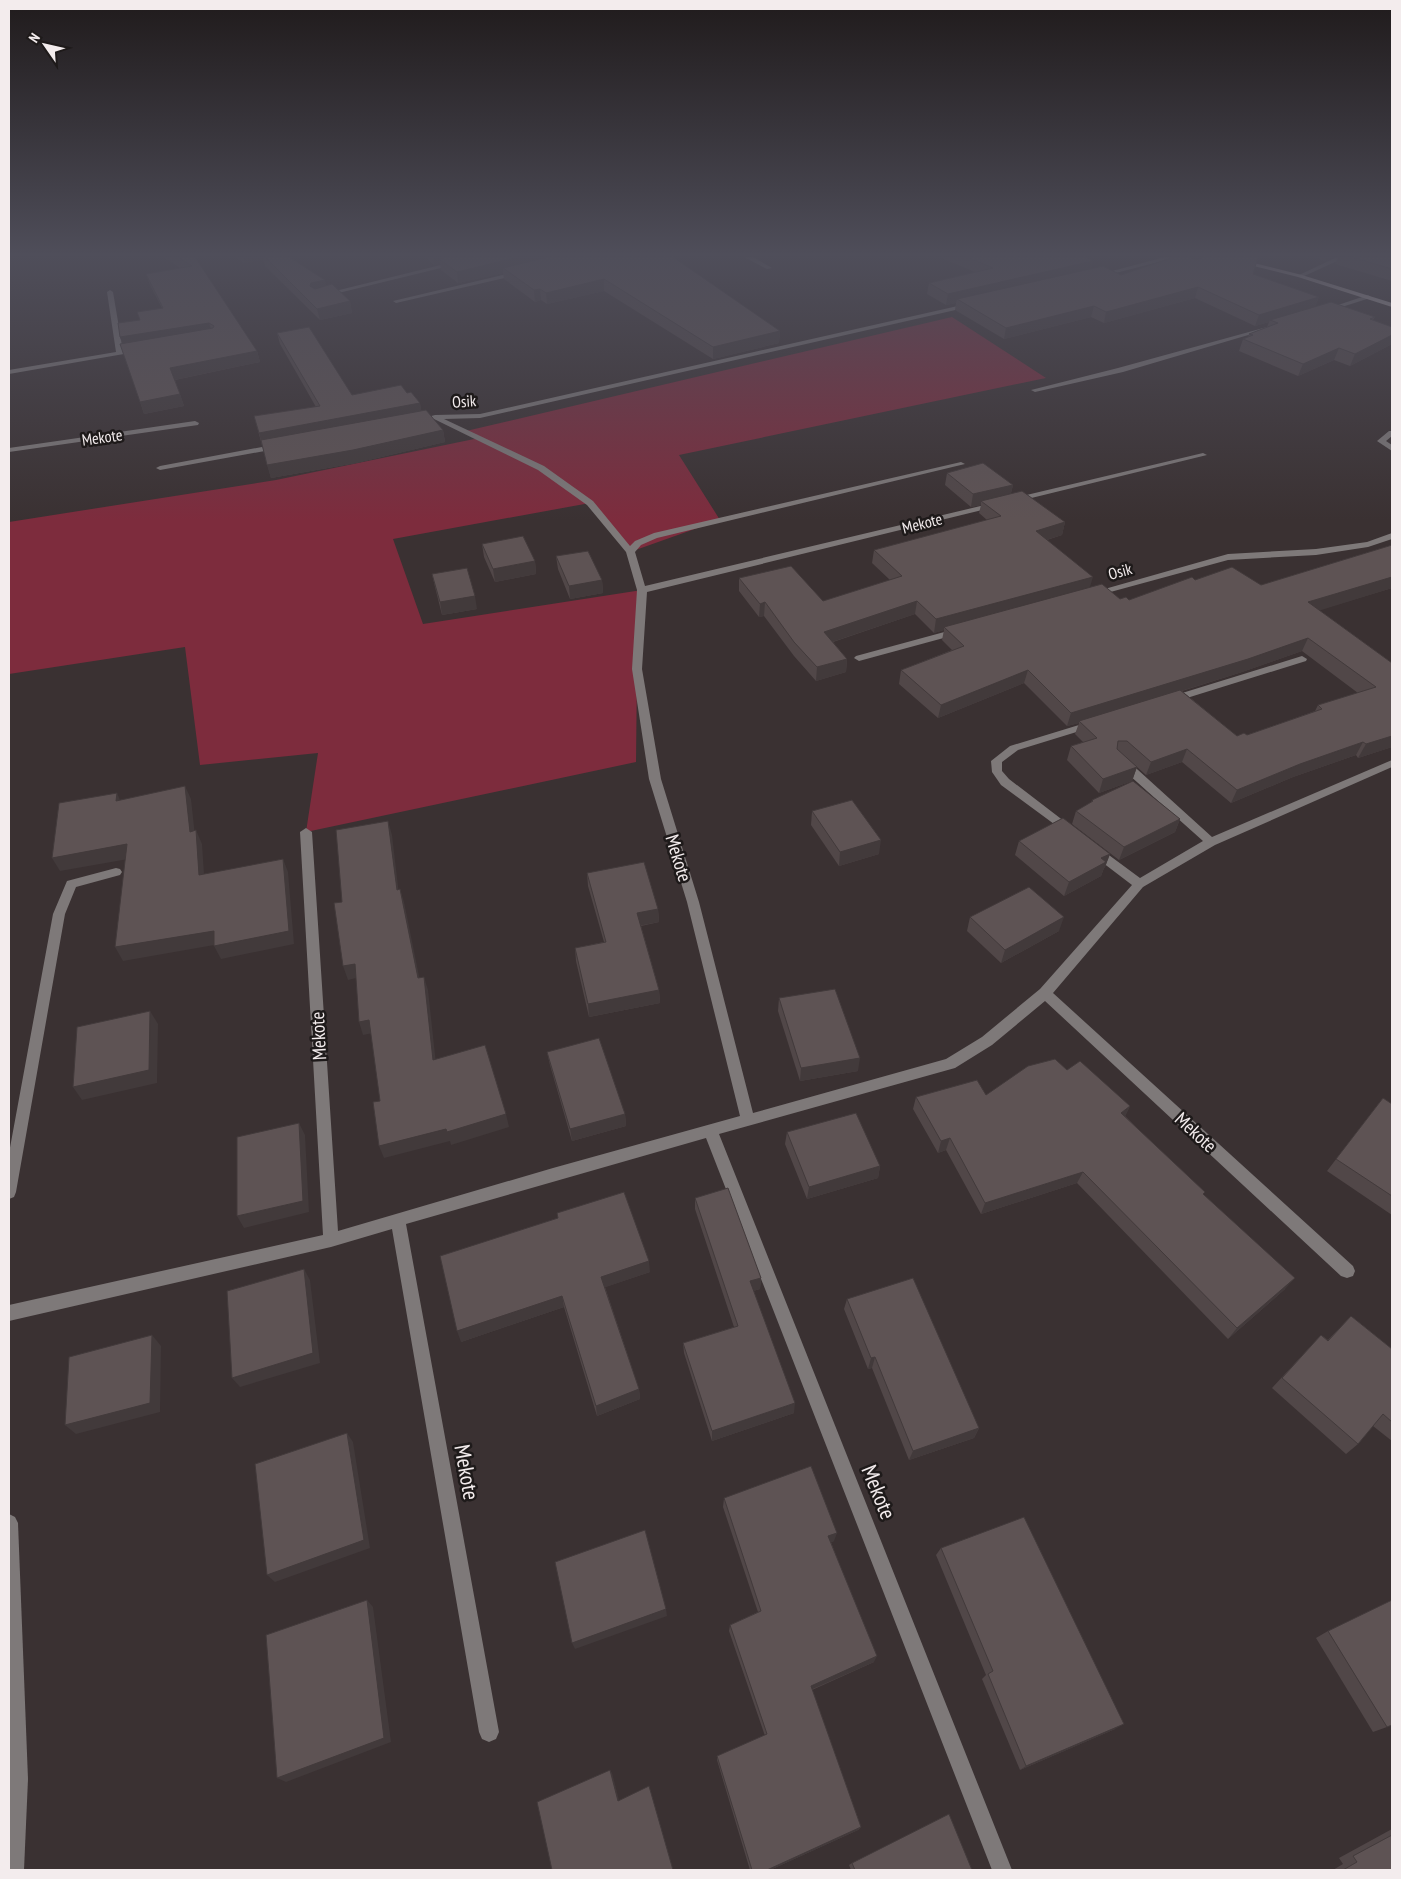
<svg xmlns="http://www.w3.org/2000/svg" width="1401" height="1879" font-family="'PT Sans Narrow',sans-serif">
  <rect width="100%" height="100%" fill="#3a3132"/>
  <path fill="#7d2c3d" d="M952,317L1046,378L679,455L720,520L630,552L590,503L393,539L423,624L642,590L637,669L636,762L306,832L318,753L200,765L185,647L9,674V522L276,480L479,438L466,431Z"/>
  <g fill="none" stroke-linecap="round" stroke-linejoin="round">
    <g fill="#7e7979" fill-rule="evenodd">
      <path d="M473,257H486L322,297L319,295Z"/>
      <path d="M744,257H753L772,268L767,269Z"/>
      <path d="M1165,257H1178L1100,277L1097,275Z"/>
      <path d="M1337,257H1346L1302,277L1297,276Z"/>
      <path d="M520,271L522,274L396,303L393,301Z"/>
      <path d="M110,290L113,292L123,351L139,348L143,350L141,351L9,374V370L116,352L107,292Z"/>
      <path d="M1368,295L1371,297L1370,298L1326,312L1323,310Z"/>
      <path d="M971,303L974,305L973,306L480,418L444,419L544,466L593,501L630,546L635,541L654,533L961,462L965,464L657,538L641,545L635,552L645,586L1203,453L1207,455L647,592L642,669L661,779L699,902L753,1113L946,1059L982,1037L1040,989L1132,885L1090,853L1088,850L1090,847H1098L1140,878L1203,841L1119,766L1118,763L1119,760H1127L1212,837L1392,760V767L1215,845L1143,887L1053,993L1353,1266L1355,1271L1353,1276L1347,1278L1341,1276L1045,1001L992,1045L955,1068L719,1134L1012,1870H992L706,1138L406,1224L499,1732L496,1739L489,1742L482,1739L479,1732L392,1229L331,1247L9,1321V1305L323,1235L300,832L306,828L312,832L338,1231L553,1168L740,1116L687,902L649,779L632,669L637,590L626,552L587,505L538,470L434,419L416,423L412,421L435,415L480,414Z"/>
      <path d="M1267,327L1272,328L1123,372L1035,392L1031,390L1118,368Z"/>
      <path d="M195,421L199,423L198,425L9,452V448Z"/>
      <path d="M1389,431H1392V436L1386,441L1392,445V451L1377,441Z"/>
      <path d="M278,444H281V448L160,470L156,468L160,466Z"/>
      <path d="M1392,533V539L1368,547L1316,555L1228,560L1092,597L1087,594L1228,554L1316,549L1367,542Z"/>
      <path d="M959,628L962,629V633L859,661L854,658L856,656Z"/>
      <path d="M1302,656L1307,659L1306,661L1174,702H1166L1165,700L1166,698Z"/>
      <path d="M1092,721L1097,724L1096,726L1018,750L1002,762V771L1009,779L1073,828L1075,831L1073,834L1069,835L1001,785L992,772L991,761L1010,746Z"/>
      <path d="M116,868L120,869L122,872L120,875L76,887L65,914L16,1192L14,1197L9,1199V1153L53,914L67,881Z"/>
      <path d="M9,1514L15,1517L18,1523L28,1779L24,1870H9Z"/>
    </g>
    <path fill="#c8bebf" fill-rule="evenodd" d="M1217,257H1230L1302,275L1392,303V307L1298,277Z"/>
  </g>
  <g fill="#514748" fill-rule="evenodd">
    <path d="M164,257H195L257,351L260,362L175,380L184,406L144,414L120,337L140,320L162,308L150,285L146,274L180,268Z"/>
    <path d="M236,257H289L326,286L350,301L352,313L320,320L265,266L263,259L244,263Z"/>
    <path d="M425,257H673L780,331L779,343L713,359L604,291L547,304L541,300L535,302L504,279L503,273L458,283L441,270L440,263L434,265Z"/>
    <path d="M939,257H1085L1093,261L1091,268L1121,275L1196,260L1253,274L1316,306L1375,317L1373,320L1392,327V344L1350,366L1334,360L1298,376L1239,351L1243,339L1248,337L1249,334L1267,327L1269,322L1255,326L1195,298L1104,323L1091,317L1004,339L955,310L956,303L946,305L927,294L929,283L975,272Z"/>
    <path d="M1314,257H1332L1325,261Z"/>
    <path d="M1338,257H1392V281L1335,264Z"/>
    <path d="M277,333L352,395L407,393L420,403L421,411L443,430L445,442L356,463L271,478L254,416L316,407L280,344Z"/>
    <path d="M947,473L1013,485L1011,493L1065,522L1062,535L1047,540L1090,588L1120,599L1129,600L1195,580L1261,585L1392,545V588L1319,610L1392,663V747L1358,758L1356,755L1293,777L1231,803L1182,762L1146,775L1137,767L1132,781L1099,793L1067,760L1071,746L1083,742L1075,734L1079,723L1067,726L1024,683L938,718L899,684L901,670L952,650L942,640L944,630L934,633L915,614L833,642L847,659L846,672L816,681L794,656L764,616L759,617L739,591V578L823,601L890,580L872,563L874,550L987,520L979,513L981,505L971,507L945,485ZM1302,651L1358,693L1318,705L1315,711L1247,735L1237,736L1182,691L1242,672Z"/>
    <path d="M482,544L535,561L536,574L495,582L484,557Z"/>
    <path d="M556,556L602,580L603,593L570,599L558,569Z"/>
    <path d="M432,574L477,609L442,615L435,587Z"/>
    <path d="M1092,800L1180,819L1175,832L1119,860L1072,824L1076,811L1091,803Z"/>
    <path d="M812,811L879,854L839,866L811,825Z"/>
    <path d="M1019,841L1110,854L1105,867L1104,868L1101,876L1064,896L1015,855Z"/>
    <path d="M587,873L658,909L659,922L641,926L659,990L660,1003L589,1017L576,961L575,948L604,942L588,886Z"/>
    <path d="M970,917L1059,931L1001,963L967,931Z"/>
    <path d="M779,998L858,1071L800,1081L778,1011Z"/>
    <path d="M547,1052L625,1114L626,1126L572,1141L550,1065Z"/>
    <path d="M1067,1070L1130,1106L1125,1116L1203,1194L1285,1289L1228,1339L1077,1183L981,1214L946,1150L938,1153L913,1109L916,1097L986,1095Z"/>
    <path d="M1383,1098L1392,1104V1215L1327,1171Z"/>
    <path d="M787,1132L880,1166L878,1178L807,1199L785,1144Z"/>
    <path d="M695,1198L761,1278L760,1289L753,1291L794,1413L712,1441L684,1353L683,1343L734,1327L695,1209Z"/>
    <path d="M557,1213L650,1272L605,1287L639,1389L640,1399L597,1416L564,1307L461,1342L558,1218Z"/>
    <path d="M847,1299L979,1428L974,1438L909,1460L872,1368L868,1369L844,1309Z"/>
    <path d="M1351,1316L1392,1349V1441L1373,1426L1358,1444L1346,1454L1272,1388L1321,1335L1328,1340Z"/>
    <path d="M724,1498L834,1541L831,1542L874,1662L812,1690L861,1827L858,1830L770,1870H750L717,1760V1756L765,1736L729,1631L730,1625L758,1612L723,1507Z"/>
    <path d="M941,1548L1115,1729L1020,1770L982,1679L986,1675L936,1555Z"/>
    <path d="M1328,1631L1387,1727L1373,1732L1316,1638Z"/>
    <path d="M1392,1829V1870H1333L1343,1864L1339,1858Z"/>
    <path d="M852,1863L972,1870H851L849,1865Z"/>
  </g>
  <g fill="#423a3b">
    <path d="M243,257H263V259L244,263Z"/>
    <path d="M433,257H463L439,259L440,263L434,265Z"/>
    <path d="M519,257H566L503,268V273L458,283L457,272Z"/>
    <path d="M1326,257H1332L1325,261Z"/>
    <path d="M1093,261L1090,272L957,299L956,303L946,305L948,294Z"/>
    <path d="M604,279V291L547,304L546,293Z"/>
    <path d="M325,280L327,291L314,294L310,286L311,283Z"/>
    <path d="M1198,287L1195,298L1104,323L1106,312Z"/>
    <path d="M540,289L541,300L535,302L534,290Z"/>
    <path d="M1319,297L1315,309L1270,320L1269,322L1255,326L1259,315Z"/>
    <path d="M350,301L352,313L320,320L317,309Z"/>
    <path d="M1094,306L1091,317L1004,339L1006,328Z"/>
    <path d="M209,323L213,334L125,349L120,337Z"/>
    <path d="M780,331L779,343L713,359V347Z"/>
    <path d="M1392,335V344L1350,366L1355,354Z"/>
    <path d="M1339,348L1334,360L1298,376L1303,364Z"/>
    <path d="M257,351L260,362L174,380L170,368Z"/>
    <path d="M180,394L184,406L144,414L140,402Z"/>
    <path d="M420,403L422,415L262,445L259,433Z"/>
    <path d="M443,430L445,442L356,463L271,478L267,465Z"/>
    <path d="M1013,485L1010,497L981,501V505L971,507L973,494Z"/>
    <path d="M1065,522L1062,535L1033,544L1036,531Z"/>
    <path d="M535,561L536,574L495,582L493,569Z"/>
    <path d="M1093,577L1089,590L944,627V630L934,633L936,619Z"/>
    <path d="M1392,577V588L1302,616L1308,602Z"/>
    <path d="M602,580L603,593L570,599L569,586Z"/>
    <path d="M475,596L477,609L442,615L440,602Z"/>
    <path d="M917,601L915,614L823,645L824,632Z"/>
    <path d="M765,602L764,616L759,617L760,604Z"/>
    <path d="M1308,638L1302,651L1242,672L1081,722L1079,721V723L1067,726L1071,713Z"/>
    <path d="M847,659L846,672L816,681L817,667Z"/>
    <path d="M1028,670L1024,683L938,718L941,705Z"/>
    <path d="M1392,736V747L1358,758L1366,744Z"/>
    <path d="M1363,742L1356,755L1293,777L1231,803L1237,790L1300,764Z"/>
    <path d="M1187,749L1182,762L1146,775L1151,762Z"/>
    <path d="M1137,767L1132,781L1099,793L1103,779Z"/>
    <path d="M185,786L191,799L196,845L190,832Z"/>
    <path d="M117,793L123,807L116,801Z"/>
    <path d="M1180,819L1175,832L1119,860L1124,847Z"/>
    <path d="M388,821L392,835L400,903L397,890Z"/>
    <path d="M196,830L202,844L205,889L199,875Z"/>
    <path d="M881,840L879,854L839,866L840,852Z"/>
    <path d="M127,844L134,858L60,871L52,858Z"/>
    <path d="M1110,854L1105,867L1104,868L1101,876L1064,896L1069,882L1101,858Z"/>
    <path d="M283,859L288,872L294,944L221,959L214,946Z"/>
    <path d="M400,889L404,902L422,991L418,978Z"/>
    <path d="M658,909L659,922L638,926L637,913Z"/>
    <path d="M1064,917L1059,931L1001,963L1005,950Z"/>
    <path d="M214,931L220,944L123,961L115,947Z"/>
    <path d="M355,964L360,977L348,980L343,966Z"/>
    <path d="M424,977L428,990L437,1073L433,1060Z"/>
    <path d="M659,990L660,1003L589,1017L588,1004Z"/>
    <path d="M150,1011L158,1024L157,1083L82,1100L73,1087Z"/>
    <path d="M369,1020L373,1033L363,1035L359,1022Z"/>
    <path d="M860,1058L858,1071L800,1081L801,1068Z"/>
    <path d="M1130,1106L1124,1118L1121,1113Z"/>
    <path d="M506,1114L509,1127L451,1145L450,1141L384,1158L379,1146Z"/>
    <path d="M625,1114L626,1126L572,1141L570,1129Z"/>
    <path d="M299,1123L305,1135L309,1212L244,1228L237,1216Z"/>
    <path d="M950,1138L946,1150L938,1153L941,1141Z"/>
    <path d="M880,1166L878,1178L807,1199L809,1187Z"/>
    <path d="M1083,1172L1077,1183L981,1214L985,1203Z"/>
    <path d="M649,1261L650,1272L603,1288L601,1277Z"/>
    <path d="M304,1269L310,1280L320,1363L240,1387L232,1378Z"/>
    <path d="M761,1278L760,1289L749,1292L750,1281Z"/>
    <path d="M1295,1278L1285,1289L1228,1339L1237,1328Z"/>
    <path d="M562,1296L564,1307L461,1342L457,1331Z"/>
    <path d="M152,1335L161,1346L160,1412L76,1434L65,1425Z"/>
    <path d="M875,1357L872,1368L868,1369L871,1358Z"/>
    <path d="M639,1389L640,1399L597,1416L596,1406Z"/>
    <path d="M795,1403L794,1413L712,1441V1431Z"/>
    <path d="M979,1428L974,1438L909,1460L913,1451Z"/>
    <path d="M347,1433L353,1442L370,1548L275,1582L267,1575Z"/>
    <path d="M837,1533L834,1541L826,1544L828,1536Z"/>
    <path d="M367,1600L373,1607L391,1742L286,1782L277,1778Z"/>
    <path d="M666,1609L667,1616L575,1649L572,1643Z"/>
    <path d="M877,1656L874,1662L808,1691L811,1686Z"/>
    <path d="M1124,1724L1115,1729L1020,1770L1026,1766Z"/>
    <path d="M610,1770L612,1773L620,1804L618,1801Z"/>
    <path d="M861,1827L858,1830L770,1870H767Z"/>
  </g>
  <g fill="#5e5354" stroke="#423a3b">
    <path d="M178,257H195L257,351L170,368L180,394L140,402L120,344L213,328L214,326L209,323L120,337L118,323L140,320L137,312L163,308L146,274L192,266Z"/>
    <path d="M265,257H289L325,280L311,283L310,286L315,289L332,284L350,301L317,309Z"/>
    <path d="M445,257H519L457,272L439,259Z"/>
    <path d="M548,257H673L780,331L713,347L604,279L546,293L540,289L534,290L503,268Z"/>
    <path d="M967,257H1085L1093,261L948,294L929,283L993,268Z"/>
    <path d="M1174,257H1189L1196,260L1205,257H1258L1253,274L1319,297L1259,315L1198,287L1106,312L1094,306L1006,328L957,299L1103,266L1121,275Z"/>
    <path d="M1352,257H1392V269Z"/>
    <path d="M1331,302L1375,317L1370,319L1392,327V335L1355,354L1339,348L1303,364L1243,339L1253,335L1249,334L1278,323L1270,320Z"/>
    <path d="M309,327L352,395L401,385L407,393L411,392L420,403L259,433L254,416L320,406L277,333Z"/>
    <path d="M426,410L443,430L353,450L267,465L261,440Z"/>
    <path d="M983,463L1013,485L973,494L947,473Z"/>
    <path d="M1022,491L1065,522L1036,531L1093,577L936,619L917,601L824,632L847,659L817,667L794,642L765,602L760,604L739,578L791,566L823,601L902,576L874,550L1001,516L981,501Z"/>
    <path d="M523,536L535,561L493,569L482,544Z"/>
    <path d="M1392,545V577L1308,602L1392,663V736L1366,744L1363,742L1300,764L1237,790L1187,749L1151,762L1127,741H1118L1117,749L1137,767L1103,779L1071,746L1097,738L1079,721L1180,690L1237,736L1244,733L1247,735L1322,709L1318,705L1376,687L1308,638L1248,659L1071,713L1028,670L941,705L901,670L964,646L944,627L1102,584L1120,599L1126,597L1129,600L1192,577L1195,580L1232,567L1261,585Z"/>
    <path d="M588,551L602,580L569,586L556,556Z"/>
    <path d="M467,568L475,596L440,602L432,574Z"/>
    <path d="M1133,781L1180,819L1124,847L1076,811L1093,801L1092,800Z"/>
    <path d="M185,786L190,832L196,830L199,875L283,859L289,931L214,946V931L115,947L127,844L52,858L59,803L117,793L116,801Z"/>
    <path d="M852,800L881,840L840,852L812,811Z"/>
    <path d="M1063,818L1110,854L1101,858L1106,862L1069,882L1019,841Z"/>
    <path d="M388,821L397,890L400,889L418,978L424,977L433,1060L485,1045L506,1114L447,1132L446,1129L379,1146L373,1102L380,1101L369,1020L359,1022L355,964L343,966L334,903L342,902L336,830Z"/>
    <path d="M644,862L658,909L637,913L659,990L588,1004L575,948L606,942L587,873Z"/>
    <path d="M1029,887L1064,917L1005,950L970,917Z"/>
    <path d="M835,989L860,1058L801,1068L779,998Z"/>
    <path d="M150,1011L149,1070L73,1087L77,1027Z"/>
    <path d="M599,1038L625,1114L570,1129L547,1052Z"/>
    <path d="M1055,1059L1067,1070L1080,1061L1130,1106L1121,1113L1205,1192L1203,1194L1295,1278L1237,1328L1083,1172L985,1203L950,1138L941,1141L916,1097L977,1080L986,1095L1028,1066Z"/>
    <path d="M1383,1098L1392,1104V1196L1336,1159Z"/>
    <path d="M856,1113L880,1166L809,1187L787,1132Z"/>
    <path d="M299,1123L303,1201L237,1216V1137Z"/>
    <path d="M728,1188L761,1278L750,1281L795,1403L712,1431L683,1343L738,1326L695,1198Z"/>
    <path d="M624,1192L649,1261L601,1277L639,1389L596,1406L562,1296L457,1331L440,1256L558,1218L557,1213Z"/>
    <path d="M304,1269L313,1353L232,1378L227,1291Z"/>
    <path d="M913,1278L979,1428L913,1451L875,1357L871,1358L847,1299Z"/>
    <path d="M1351,1316L1392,1349V1422L1383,1414L1358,1444L1282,1378L1321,1335L1328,1341Z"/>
    <path d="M152,1335L150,1403L65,1425L69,1357Z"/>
    <path d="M347,1433L364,1540L267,1575L255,1464Z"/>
    <path d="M811,1466L837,1533L828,1536L877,1656L811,1686L861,1827L767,1870H752L717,1756L767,1734L730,1625L761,1611L724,1498Z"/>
    <path d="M1024,1517L1124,1724L1026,1766L988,1674L993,1671L941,1548Z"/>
    <path d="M645,1530L666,1609L572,1643L555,1562Z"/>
    <path d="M367,1600L384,1738L277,1778L266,1635Z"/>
    <path d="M1392,1600V1725L1387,1727L1328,1631Z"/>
    <path d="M610,1770L618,1801L649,1786L673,1870H552L537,1802Z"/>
    <path d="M949,1814L972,1870H855L852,1863Z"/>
    <path d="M1392,1835V1870H1343L1357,1862L1353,1856Z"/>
  </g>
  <linearGradient id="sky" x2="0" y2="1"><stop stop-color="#201b1c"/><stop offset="0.49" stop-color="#4f4e5a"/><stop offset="1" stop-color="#4f4e5a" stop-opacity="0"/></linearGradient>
  <rect width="1401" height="520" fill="url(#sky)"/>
  <g text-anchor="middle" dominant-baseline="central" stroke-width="5" stroke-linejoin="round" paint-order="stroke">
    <g font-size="16" fill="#f3eced" stroke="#1e1a1a">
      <text transform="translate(464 401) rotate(-4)">Osik</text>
      <text transform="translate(102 437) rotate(-8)">Mekote</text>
      <text transform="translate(922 523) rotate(-14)">Mekote</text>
      <text transform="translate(1120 571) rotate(-15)">Osik</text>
    </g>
    <g font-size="19" fill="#f3eced" stroke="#1e1a1a">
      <text transform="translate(679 858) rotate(73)">Mekote</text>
      <text transform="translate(318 1036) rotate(-93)">Mekote</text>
      <text transform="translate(1196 1132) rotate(43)">Mekote</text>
    </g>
    <g font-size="22" fill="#f3eced" stroke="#1e1a1a">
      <text transform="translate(467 1472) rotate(80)">Mekote</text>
      <text transform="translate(879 1492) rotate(68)">Mekote</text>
    </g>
  </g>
  <rect width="1401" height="1879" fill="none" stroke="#f3eced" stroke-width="20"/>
  <g transform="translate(45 45) rotate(304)" stroke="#1e1a1a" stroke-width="4" paint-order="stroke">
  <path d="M0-4L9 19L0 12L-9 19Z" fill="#f3eced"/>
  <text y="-8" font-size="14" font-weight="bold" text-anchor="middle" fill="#f3eced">N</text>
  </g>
</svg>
